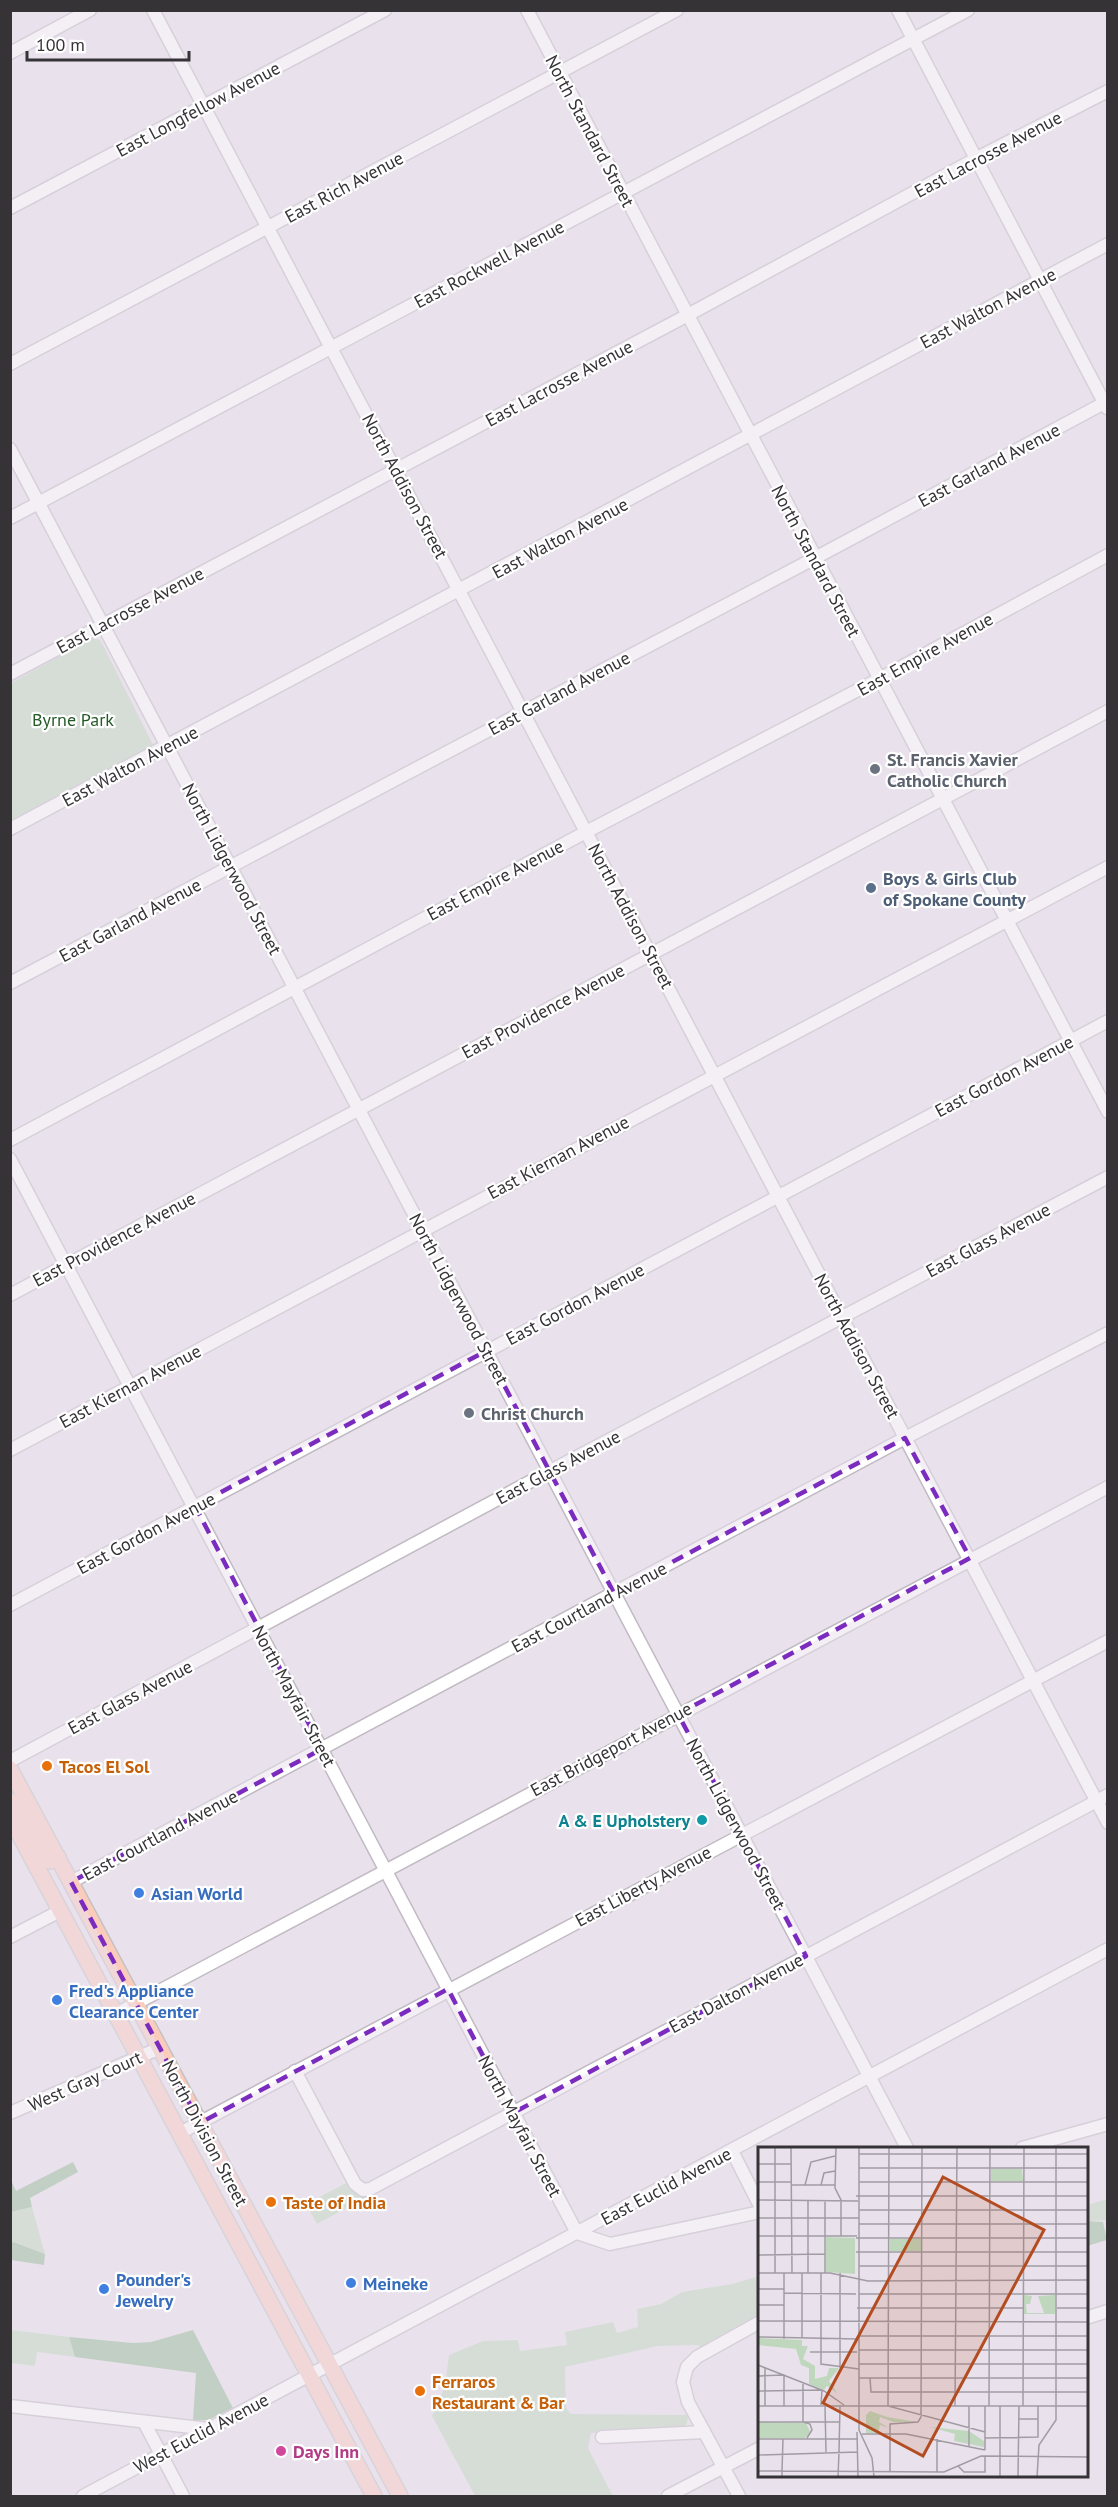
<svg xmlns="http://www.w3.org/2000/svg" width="1118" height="2507" font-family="'PT Sans',sans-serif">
  <rect width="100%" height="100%" fill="#e9e2ec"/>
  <g fill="#bfd8bd">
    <path d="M93,638L100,640L103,645L153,745L11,821V683Z"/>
    <path d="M348,2182L356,2192L367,2197L317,2224L306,2204Z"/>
    <path d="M1107,2199V2220L1087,2221V2205Z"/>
    <path d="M32,2207L45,2254L15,2242L11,2243V2212Z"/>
    <path d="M759,2276V2315L700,2348L699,2345L658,2346L565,2367L566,2408L571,2414L688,2415L687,2423L681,2430L591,2433L588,2448L613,2496H475L432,2416L445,2386L449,2355L483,2341L518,2340L520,2351L567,2345L565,2332L613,2322L617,2333L638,2327L637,2309L661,2304L682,2292L732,2284Z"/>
    <path d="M11,2330L69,2337L75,2357L37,2352L35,2366L11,2363Z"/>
  </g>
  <g fill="#93b992">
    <path d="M73,2162L78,2172L30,2198L32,2207L11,2212V2180L16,2191Z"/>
    <path d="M1087,2221L1103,2222L1107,2240L1087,2246Z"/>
    <path d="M14,2242L45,2254L44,2265L11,2260V2243Z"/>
    <path d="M193,2330L233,2408L208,2420H193L196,2373L75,2357L69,2337L133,2343L151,2342Z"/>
  </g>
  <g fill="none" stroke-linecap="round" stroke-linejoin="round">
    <defs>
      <g id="minor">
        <path d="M153,10L1108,1823"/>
        <path d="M527,10L1108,1112"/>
        <path d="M898,10L1107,408"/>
        <path d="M10,53L90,10"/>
        <path d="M10,208L385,10"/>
        <path d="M10,364L677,10"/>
        <path d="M10,449L907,2148"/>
        <path d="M10,518L968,10"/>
        <path d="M10,674L686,316L977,158L1108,91"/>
        <path d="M10,829L1108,244"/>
        <path d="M10,983L815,558L1108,401"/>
        <path d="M10,1140L586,832L879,679L1108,555"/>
        <path d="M10,1159L577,2233L610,2244L760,2212"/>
        <path d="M10,1295L1108,711"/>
        <path d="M10,1450L1108,867"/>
        <path d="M10,1605L1108,1021"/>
        <path d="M10,1761L550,1471L1108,1177"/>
        <path d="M71,1882L905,1438L1108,1333"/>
        <path d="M10,1937L60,1911"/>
        <path d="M116,2014L1108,1487"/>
        <path d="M295,2071L355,2184L363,2190L370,2189L1108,1795"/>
        <path d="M10,2113L160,2048"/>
        <path d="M180,2133L1108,1641"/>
        <path d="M1022,2148L1108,2124"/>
        <path d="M732,2151L760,2206"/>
        <path d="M1086,2318L1108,2311"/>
        <path d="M10,2406L209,2429"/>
        <path d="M144,2422L183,2496"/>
        <path d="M602,2437L704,2432"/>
        <path d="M83,2496L1108,1949"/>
        <path d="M668,2496L760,2448"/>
        <path d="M739,2496L688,2402L683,2382L687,2367L697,2357L760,2322"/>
      </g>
      <g id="major">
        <path d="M10,1769L400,2496"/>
        <path d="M10,1801L18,1806L47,1859L50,1861L58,1857"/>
        <path d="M10,1817L374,2496"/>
      </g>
    </defs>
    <use href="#minor" stroke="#c1bac3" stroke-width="15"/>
    <use href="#major" stroke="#c3c2c3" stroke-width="18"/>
    <use href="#minor" stroke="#fff" stroke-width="12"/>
    <use href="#major" stroke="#fbcbbc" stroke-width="15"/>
  </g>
  <path d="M0 0H1118V2507H0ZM486,1351L614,1593L905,1438L970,1558L678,1714L806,1956L513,2113L448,1989L200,2123L71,1882L322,1749L195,1506Z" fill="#e9e2ec" fill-opacity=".55" fill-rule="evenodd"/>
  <path fill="none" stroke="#7b2cbf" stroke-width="4.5" stroke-dasharray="12 8" stroke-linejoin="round" d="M486,1351L614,1593L905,1438L970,1558L678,1714L806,1956L513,2113L448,1989L200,2123L71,1882L322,1749L195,1506Z"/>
  <g fill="#6b7280" stroke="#fff" stroke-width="2">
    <circle cx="875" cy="769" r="6"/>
    <circle cx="469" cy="1413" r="6"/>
  </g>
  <circle fill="#5c6f8a" stroke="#fff" stroke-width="2" cx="871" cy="888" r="6"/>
  <g fill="#e8710a" stroke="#fff" stroke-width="2">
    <circle cx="47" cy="1766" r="6"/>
    <circle cx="271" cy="2202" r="6"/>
    <circle cx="420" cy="2391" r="6"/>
  </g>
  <circle fill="#0f9aa8" stroke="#fff" stroke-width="2" cx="702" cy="1820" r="6"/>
  <g fill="#3f7fe0" stroke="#fff" stroke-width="2">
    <circle cx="139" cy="1893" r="6"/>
    <circle cx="57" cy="2000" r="6"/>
    <circle cx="351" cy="2283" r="6"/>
    <circle cx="104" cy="2289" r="6"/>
  </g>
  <circle fill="#d1479c" stroke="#fff" stroke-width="2" cx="281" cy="2451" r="6"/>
  <g text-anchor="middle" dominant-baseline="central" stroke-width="4.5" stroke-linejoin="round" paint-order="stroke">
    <g font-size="18" fill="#363337" stroke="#fff">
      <text transform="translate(198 109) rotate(-28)">East Longfellow Avenue</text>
      <text transform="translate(590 131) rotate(62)">North Standard Street</text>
      <text transform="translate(988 154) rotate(-28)">East Lacrosse Avenue</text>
      <text transform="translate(344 187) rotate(-28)">East Rich Avenue</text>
      <text transform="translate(489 264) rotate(-28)">East Rockwell Avenue</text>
      <text transform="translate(988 308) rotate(-28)">East Walton Avenue</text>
      <text transform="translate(559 383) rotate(-28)">East Lacrosse Avenue</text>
      <text transform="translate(989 465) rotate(-28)">East Garland Avenue</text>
      <text transform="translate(405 486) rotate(62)">North Addison Street</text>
      <text transform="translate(560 538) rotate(-28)">East Walton Avenue</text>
      <text transform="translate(816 561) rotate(62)">North Standard Street</text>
      <text transform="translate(130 610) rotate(-28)">East Lacrosse Avenue</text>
      <text transform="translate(925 654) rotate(-29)">East Empire Avenue</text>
      <text transform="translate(559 693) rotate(-28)">East Garland Avenue</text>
      <text transform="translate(130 766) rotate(-28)">East Walton Avenue</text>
      <text transform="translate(232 869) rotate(62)">North Lidgerwood Street</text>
      <text transform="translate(495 880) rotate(-28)">East Empire Avenue</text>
      <text transform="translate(631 916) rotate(62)">North Addison Street</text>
      <text transform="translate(130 920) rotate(-28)">East Garland Avenue</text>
      <text transform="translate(543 1011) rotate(-28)">East Providence Avenue</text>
      <text transform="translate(1004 1076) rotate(-28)">East Gordon Avenue</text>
      <text transform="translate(558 1157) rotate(-28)">East Kiernan Avenue</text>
      <text transform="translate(114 1239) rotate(-28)">East Providence Avenue</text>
      <text transform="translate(988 1240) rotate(-28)">East Glass Avenue</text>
      <text transform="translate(459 1299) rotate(62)">North Lidgerwood Street</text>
      <text transform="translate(575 1304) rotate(-28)">East Gordon Avenue</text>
      <text transform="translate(857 1346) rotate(62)">North Addison Street</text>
      <text transform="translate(130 1386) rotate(-28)">East Kiernan Avenue</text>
      <text transform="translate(558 1467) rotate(-28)">East Glass Avenue</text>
      <text transform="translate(146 1533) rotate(-28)">East Gordon Avenue</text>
      <text transform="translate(589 1607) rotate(-28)">East Courtland Avenue</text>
      <text transform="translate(294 1696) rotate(62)">North Mayfair Street</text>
      <text transform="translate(130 1697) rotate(-28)">East Glass Avenue</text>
      <text transform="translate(611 1749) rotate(-28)">East Bridgeport Avenue</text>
      <text transform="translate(736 1824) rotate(62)">North Lidgerwood Street</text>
      <text transform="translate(160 1835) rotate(-28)">East Courtland Avenue</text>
      <text transform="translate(643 1886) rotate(-28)">East Liberty Avenue</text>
      <text transform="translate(736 1993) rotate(-28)">East Dalton Avenue</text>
      <text transform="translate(85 2081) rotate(-24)">West Gray Court</text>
      <text transform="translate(520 2126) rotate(62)">North Mayfair Street</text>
      <text transform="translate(205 2133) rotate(62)">North Division Street</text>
      <text transform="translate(666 2186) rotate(-28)">East Euclid Avenue</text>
      <text transform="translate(201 2433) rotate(-28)">West Euclid Avenue</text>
    </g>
    <g font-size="18" fill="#255a26" stroke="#fff">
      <text x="73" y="719">Byrne Park</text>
    </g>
    <g font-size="18" font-weight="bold" fill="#5b616d" stroke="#fff" text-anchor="start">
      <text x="887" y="759">St. Francis Xavier<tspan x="887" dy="21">Catholic Church</tspan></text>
      <text x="481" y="1413">Christ Church</text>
    </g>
    <g font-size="18" font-weight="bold" fill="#4e5e75" stroke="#fff" text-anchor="start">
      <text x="883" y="878">Boys &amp; Girls Club<tspan x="883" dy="21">of Spokane County</tspan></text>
    </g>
    <g font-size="18" font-weight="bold" fill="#c56008" stroke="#fff" text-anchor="start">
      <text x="59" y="1766">Tacos El Sol</text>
      <text x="283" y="2202">Taste of India</text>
      <text x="432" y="2381">Ferraros<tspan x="432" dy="21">Restaurant &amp; Bar</tspan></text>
    </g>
    <g font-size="18" font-weight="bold" fill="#0d838f" stroke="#fff" text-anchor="end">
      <text x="690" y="1820">A &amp; E Upholstery</text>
    </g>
    <g font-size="18" font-weight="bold" fill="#366cbe" stroke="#fff" text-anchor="start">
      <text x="151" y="1893">Asian World</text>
      <text x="69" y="1990">Fred's Appliance<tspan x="69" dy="21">Clearance Center</tspan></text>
      <text x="116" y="2279">Pounder's<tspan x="116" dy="21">Jewelry</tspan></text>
      <text x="363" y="2283">Meineke</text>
    </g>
    <g font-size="18" font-weight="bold" fill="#b23c85" stroke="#fff" text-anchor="start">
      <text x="293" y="2451">Days Inn</text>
    </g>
  </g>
  <g transform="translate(758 2147)">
    <rect width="330" height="330" fill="#e9e2ec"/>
    <path d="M233,22H264L265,34H233ZM68,90L97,91V127L68,125ZM132,92H163V104H132ZM266,148L274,149L272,157H268L269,166H286L280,149L297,148V167H266ZM0,191L44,193V199H50L45,212L57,219V232L69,229L71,221H81L71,234L79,246L69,239L66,243L51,237V221L43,218L38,202L0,198ZM112,264L129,270L159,275H135L122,270L121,275L131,281L122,278L120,286H108V268ZM0,275L48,276L53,286L47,291H0ZM172,280L211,284L226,294V300L196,294L197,287Z" fill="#bfd8bd"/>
    <path fill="none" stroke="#a19ca4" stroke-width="1.5" d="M17,0V126M33,0L34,126M78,0L77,41L83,53V89M101,0V283L114,311L116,330M131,0L130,259L227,285M101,7H330M0,17H33M101,21H330M0,35H33M101,35H330M33,38H77M47,38L53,15L77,9M63,38L66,26L77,24M98,49H330M0,53L100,54M50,53V126M67,53V126M101,63H330M0,71H101M0,72V126M101,77H330M0,89H99M98,91H330M98,105H330M0,108L67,107M101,119H330M0,126H73M26,126V192M44,126V192M63,126V217L101,222M72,126L110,134L330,133M82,126V221M0,142H26M26,146L98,147M101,147H330M0,158H26M99,161H265M299,161H330M0,174L330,175M101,189H330M0,190L99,192M101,203H330M52,205H99M101,217H330M0,218L66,244L86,258M7,220V259M0,229L26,228V259M101,231H330M112,231L113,245H330M298,231V0M45,235V259M0,244L64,243L63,258M0,259H330M45,259V275L52,277L54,283L49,291M67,259L68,305M197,259L199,0M231,259L232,0M265,259L266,0M261,272H280M0,275H82M99,285L100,330M104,287H148L227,303M227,291L280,290V259M0,292H100M211,299V259M227,303V259M81,305L82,259M0,308L100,305M200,319L206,325H227V309M0,324H24L25,292M132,324V277L160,275L163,270L164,0M179,325V292M24,330V324L186,325L223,309L330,310M80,330L81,305M242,330V259M260,330L261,259M279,330L281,298L298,273V229"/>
    <path fill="#b34d21" fill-opacity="0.15" stroke="#b34d21" stroke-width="3" d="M185,30L286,83L165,309L65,256Z"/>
    <rect width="330" height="330" fill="none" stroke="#363337" stroke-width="3"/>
  </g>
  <rect width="1118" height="2507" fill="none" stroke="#363337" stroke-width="24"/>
  <path d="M27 51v9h162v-9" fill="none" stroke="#363337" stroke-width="3"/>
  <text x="36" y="51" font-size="18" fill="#363337" stroke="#ffffff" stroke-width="4.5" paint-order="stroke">100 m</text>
</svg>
